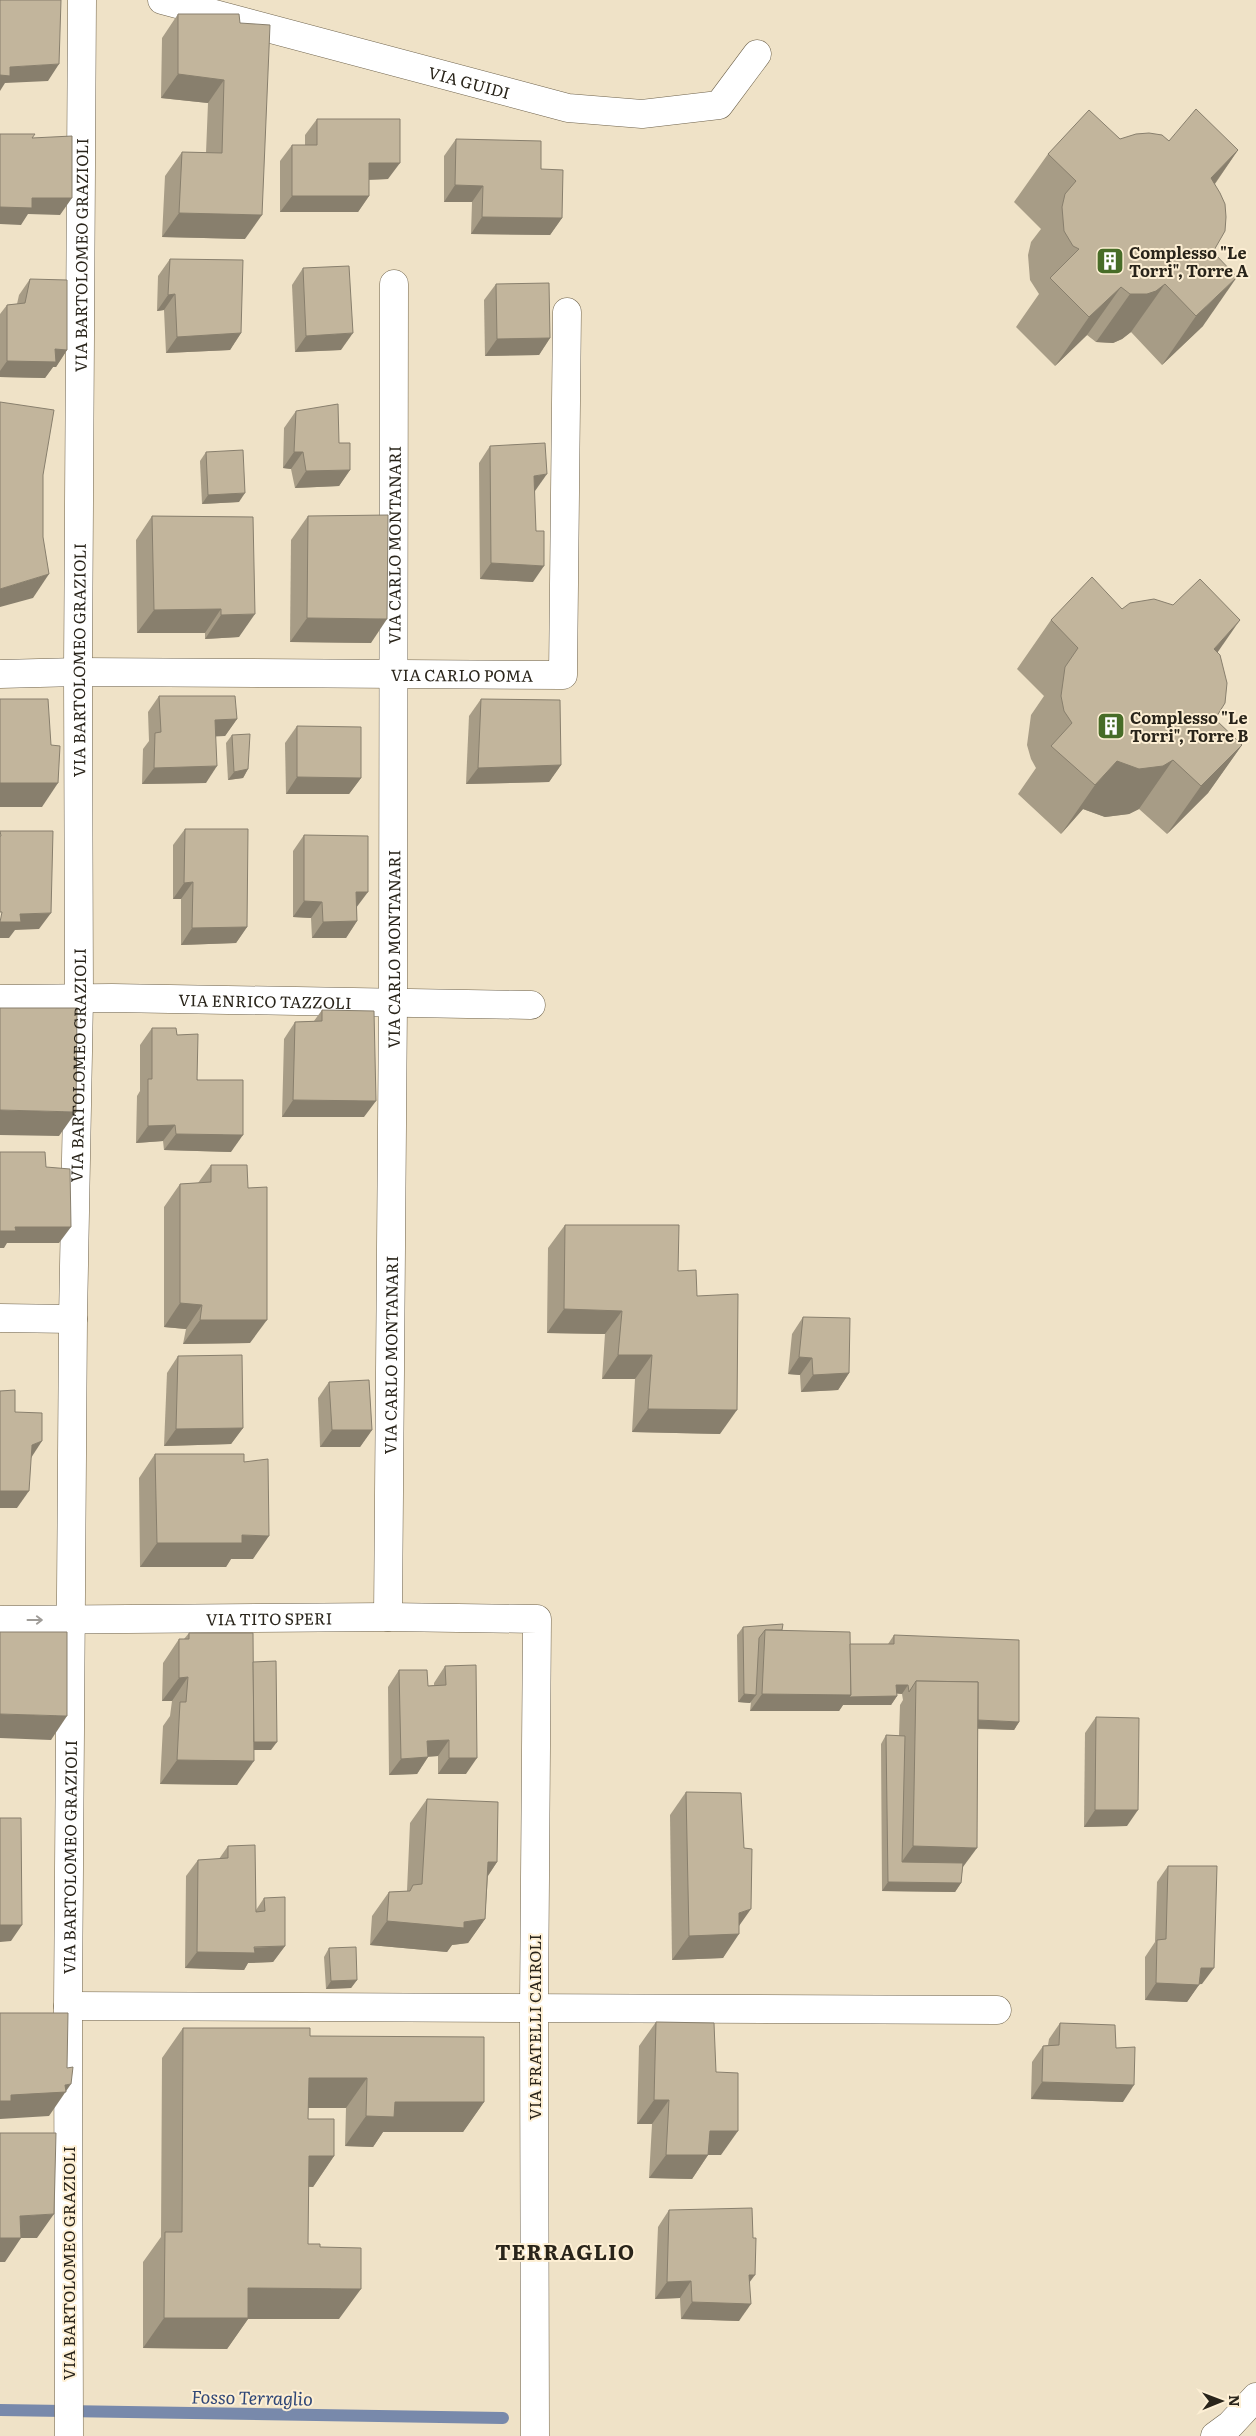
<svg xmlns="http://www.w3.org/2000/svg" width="1256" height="2436" font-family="Literata,serif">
  <rect width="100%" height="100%" fill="#efe2c7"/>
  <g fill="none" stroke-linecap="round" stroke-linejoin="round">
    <path stroke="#7889ab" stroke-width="12" d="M0,2410L503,2418"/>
    <defs>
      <g id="street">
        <path id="s1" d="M162,0L568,108L642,114L719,105L757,54"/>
        <path id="s2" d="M0,674L78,672L563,675L567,312"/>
        <path id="s3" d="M0,999L112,998L531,1005"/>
        <path d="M0,1318L73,1319"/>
        <path id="s4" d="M388,1617L393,1003L394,284"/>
        <path id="s5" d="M0,1620L388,1617L537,1619L534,2008L535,2436"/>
        <path d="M68,2006L997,2010"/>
        <path id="s6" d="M69,2436L68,2006L73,1319L79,999L78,672L82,0"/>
      </g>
      <path id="primary" d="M1215,2436L1230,2425L1256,2397"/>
    </defs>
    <use href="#street" stroke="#6e624b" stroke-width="29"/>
    <use href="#primary" stroke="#6e624b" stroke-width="29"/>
    <use href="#street" stroke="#fff" stroke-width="28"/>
    <use href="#primary" stroke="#fff" stroke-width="28"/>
  </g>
  <g fill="#a79c86">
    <path d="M178,14H239L245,239L162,237L165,176L182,152L206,153L208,103L161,98L162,38Z"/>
    <path d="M317,119L388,179L369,180V196L358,212H280V161L292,145H305V135Z"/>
    <path d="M456,139L541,169L562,218L550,235L471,234L472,202H444V156Z"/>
    <path d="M1169,141L1238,150L1215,184L1213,252L1203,326L1162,365L1131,332L1122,339L1113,343L1096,342L1087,335L1055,366L1016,327L1039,294L1030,280L1028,255L1031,242L1041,229L1014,202L1048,154Z"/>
    <path d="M170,259L241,333L230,350L166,353L164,310L157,311L158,276Z"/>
    <path d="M303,268L341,350L295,352L292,285Z"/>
    <path d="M30,279L67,350L56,367H53L45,378L0,377V314L7,305L17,304L19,295Z"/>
    <path d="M496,284L550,338L539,355L485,356L484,300Z"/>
    <path d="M296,411L339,443L350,470L339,486L295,488L291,469L283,468L284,428Z"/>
    <path d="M490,446L535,491H534L533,582L480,579L479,463Z"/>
    <path d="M206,452L239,502L202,504L200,461Z"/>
    <path d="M152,516L253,517L239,637L205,639V633H137L136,540Z"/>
    <path d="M308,516L371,643L290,642L291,540Z"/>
    <path d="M1122,609L1218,652L1215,719L1242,745L1208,793L1167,834L1139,809L1129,814L1105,817L1083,809L1061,834L1018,794L1036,768L1031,759L1027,745L1031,715L1044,696L1017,669L1051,620Z"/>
    <path d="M159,696L237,719L225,736H216L206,783L142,784L143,749L149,741L148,712Z"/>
    <path d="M481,699L561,765L549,782L466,784L469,716Z"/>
    <path d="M297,726L361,778L349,794H286L285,743Z"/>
    <path d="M232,735L248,769L243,778L228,780L226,743Z"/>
    <path d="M185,829L247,927L236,943L181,945V899H173V845Z"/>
    <path d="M304,835L357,908V921L346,938H312L311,918L293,917V851Z"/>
    <path d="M322,1010L364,1117H282L284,1039L295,1022L314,1021Z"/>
    <path d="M152,1028L177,1035L231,1152L164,1150L163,1141L136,1143L137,1096L140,1091V1045Z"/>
    <path d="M211,1165L250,1343L183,1344L186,1329L164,1327V1207L180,1184L198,1183Z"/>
    <path d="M565,1225L678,1271L697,1296L720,1434L632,1432L635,1379H602L605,1334L547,1333L548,1248Z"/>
    <path d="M803,1317L849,1373L838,1390L801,1392L800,1375L788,1374L792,1334Z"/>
    <path d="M178,1356L243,1428L231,1444L164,1446L167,1373Z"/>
    <path d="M329,1382L372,1430L360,1447H320L318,1398Z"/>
    <path d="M155,1454L253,1559H231L226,1567H140L139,1478Z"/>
    <path d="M743,1627L782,1630L850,1644H888L894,1635L1019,1722L1014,1730L978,1729L961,1883L955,1892L882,1891L881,1744L886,1735L899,1736L900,1705L903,1700L902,1694L896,1693L897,1696L891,1705H843L839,1711H750L751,1702L750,1703L738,1702L737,1635Z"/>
    <path d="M189,1633L253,1662L271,1750H254L237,1785L160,1784L163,1726L170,1716L172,1701H162L163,1663L179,1639H184Z"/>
    <path d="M445,1666L466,1774H438V1756L428,1757L417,1774L389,1775L388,1687L399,1670L428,1686L434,1685V1683Z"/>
    <path d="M1096,1717L1127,1826L1084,1827L1085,1733Z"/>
    <path d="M686,1792L744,1848L739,1926L723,1958L672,1960L670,1815Z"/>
    <path d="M427,1799L497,1862L488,1876L485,1919L468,1943L452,1945L447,1952L370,1945L372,1916L389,1892L407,1891L410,1823Z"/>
    <path d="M228,1846L256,1910L264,1898L285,1946L273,1962L248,1963L244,1970L185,1968L186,1876L198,1860L219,1859Z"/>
    <path d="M1168,1866L1202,1984H1199L1187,2002L1145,2000V1957L1155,1942L1157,1882Z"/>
    <path d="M329,1948L357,1980L351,1988L326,1989L324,1957Z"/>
    <path d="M656,2022L716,2072L721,2155H708L692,2179L649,2178L652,2124H637L639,2046Z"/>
    <path d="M1060,2023L1116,2048L1123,2102L1031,2099L1032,2062L1043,2046L1048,2045L1049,2039Z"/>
    <path d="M183,2028L310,2036L484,2102L463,2132H383L373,2147L345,2146L346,2108H308V2119L334,2156L313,2187L308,2186V2244L320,2247L339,2319H248L227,2349L143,2348V2262L161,2237L162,2058Z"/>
    <path d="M669,2210L749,2283L739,2321L681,2319L680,2298L655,2299L658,2227Z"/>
  </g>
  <g fill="#887f6d">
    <path d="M59,64L48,81L5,83L0,91V75L10,67Z"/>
    <path d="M178,74L224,80L208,103L161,98Z"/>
    <path d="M1238,150L1204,199L1211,178Z"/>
    <path d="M369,163H400L388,179L358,180Z"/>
    <path d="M455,185L483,186L472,202H444Z"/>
    <path d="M292,196H369L358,212H280Z"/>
    <path d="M32,198H72L60,215L28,214L21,225L0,224V207Z"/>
    <path d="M179,213L262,215L245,239L162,237Z"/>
    <path d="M482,217L562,218L550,235L471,234Z"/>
    <path d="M1237,277L1203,326L1162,365L1196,316Z"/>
    <path d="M1165,284L1131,332L1122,339L1113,343L1096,342L1130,294Z"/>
    <path d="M1121,287L1087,335L1055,366L1089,317Z"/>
    <path d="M175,294L164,310L157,311L168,295Z"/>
    <path d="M241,333L230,350L166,353L177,337Z"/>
    <path d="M353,333L341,350L295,352L306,336Z"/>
    <path d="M550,338L539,355L485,356L497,339Z"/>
    <path d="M55,349L67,350L56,367H53L45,378L0,377V371L7,361Z"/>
    <path d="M294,452H303L291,469L283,468Z"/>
    <path d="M350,470L339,486L295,488L306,471Z"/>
    <path d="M547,474L535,491L522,493L534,476Z"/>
    <path d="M245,493L239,502L202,504L208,495Z"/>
    <path d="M491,563L544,566L533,582L480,579Z"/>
    <path d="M49,574L33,598L0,607V589Z"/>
    <path d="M221,609L205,633H137L154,610Z"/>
    <path d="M255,614L239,637L205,639L221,615Z"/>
    <path d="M307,618L387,619L371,643L290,642Z"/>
    <path d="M1240,620L1206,669L1214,649Z"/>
    <path d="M237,719L225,736L204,737L215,720Z"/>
    <path d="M1242,745L1208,793L1167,834L1201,786Z"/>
    <path d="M1173,760L1139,809L1129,814L1105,817L1083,809L1061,834L1095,785L1117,761Z"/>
    <path d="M561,765L549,782L466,784L478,768Z"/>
    <path d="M217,766L206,783L142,784L154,768Z"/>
    <path d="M248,769L243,778L228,780L234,772Z"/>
    <path d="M297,777L361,778L349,794H286Z"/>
    <path d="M0,783H58L42,807H0Z"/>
    <path d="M193,882L181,899H173L184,883Z"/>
    <path d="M356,892H368L356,908Z"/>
    <path d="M304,901L322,902L311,918L293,917Z"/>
    <path d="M51,913L39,929L15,930L9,938H0V922L20,914Z"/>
    <path d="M357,921L346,938H312L323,922Z"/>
    <path d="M247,927L236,943L181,945L192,928Z"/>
    <path d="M293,1100L376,1101L364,1117H282Z"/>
    <path d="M0,1110L76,1112L59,1136L0,1135Z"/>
    <path d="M175,1125L163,1141L136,1143L148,1126Z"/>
    <path d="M176,1134L243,1135L231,1152L164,1150Z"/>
    <path d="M15,1227H71L59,1243H7L4,1248H0V1231Z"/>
    <path d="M180,1303L202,1305L186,1329L164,1327Z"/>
    <path d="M564,1309L622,1311L605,1334L547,1333Z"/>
    <path d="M200,1320H267L250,1343L183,1344Z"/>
    <path d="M618,1355H652L635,1379H602Z"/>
    <path d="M799,1357L812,1358L800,1375L788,1374Z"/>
    <path d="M849,1373L838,1390L801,1392L813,1375Z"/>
    <path d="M648,1409L737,1410L720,1434L632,1432Z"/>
    <path d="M243,1428L231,1444L164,1446L176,1429Z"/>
    <path d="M332,1430H372L360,1447H320Z"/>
    <path d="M42,1441L31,1458L32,1445Z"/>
    <path d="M0,1491H29L17,1508H0Z"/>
    <path d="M242,1535L269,1536L253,1559H231L226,1567H140L157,1543Z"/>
    <path d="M188,1677L172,1701H162L179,1678Z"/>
    <path d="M896,1685H908L902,1694L890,1693Z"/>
    <path d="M744,1694L756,1695L750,1703L738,1702Z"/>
    <path d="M762,1694L851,1695L897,1696L891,1705H843L839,1711H750Z"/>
    <path d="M0,1714L67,1716L51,1740L0,1738Z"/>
    <path d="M975,1720L1019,1722L1014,1730L969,1728Z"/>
    <path d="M449,1740L438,1756L416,1757L427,1741Z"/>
    <path d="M242,1742H277L271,1750H236Z"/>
    <path d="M428,1757L417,1774L389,1775L401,1759Z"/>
    <path d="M449,1758H477L466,1774H438Z"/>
    <path d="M177,1760L254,1761L237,1785L160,1784Z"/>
    <path d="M1095,1810H1138L1127,1826L1084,1827Z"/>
    <path d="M913,1846L977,1848L960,1871L896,1870Z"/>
    <path d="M488,1862H497L481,1886Z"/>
    <path d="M888,1882L961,1883L955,1892L882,1891Z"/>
    <path d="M751,1909L734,1933L739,1934L723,1958L672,1960L689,1936L739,1913Z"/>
    <path d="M485,1919L468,1943L452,1945L447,1952L370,1945L387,1921L464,1922Z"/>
    <path d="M0,1925H22L11,1941L0,1942Z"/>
    <path d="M285,1946L273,1962L248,1963L244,1970L185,1968L197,1952Z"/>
    <path d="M1201,1968H1214L1202,1984L1191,1985H1199L1187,2002L1145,2000L1156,1983Z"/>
    <path d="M357,1980L351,1988L326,1989L331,1981Z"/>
    <path d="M309,2078H367L346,2108H287Z"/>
    <path d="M1042,2082L1134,2085L1123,2102L1031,2099Z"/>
    <path d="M71,2084L49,2116L0,2119V2101L11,2095Z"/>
    <path d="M654,2100H669L652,2124H637Z"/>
    <path d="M395,2102H484L463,2132H383L373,2147L345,2146L366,2116Z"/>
    <path d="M710,2131H738L721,2155H693Z"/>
    <path d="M666,2155H708L692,2179L649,2178Z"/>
    <path d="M309,2156H334L313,2187L287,2186Z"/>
    <path d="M54,2214L37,2238H21L5,2262H0V2238L20,2216Z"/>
    <path d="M749,2275H755L743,2291Z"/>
    <path d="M691,2281L680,2298L655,2299L667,2282Z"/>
    <path d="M248,2288L361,2289L339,2319H248L227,2349L143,2348L164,2318Z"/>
    <path d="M692,2302L751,2304L739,2321L681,2319Z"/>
  </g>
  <g fill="#c2b59c" stroke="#887f6d">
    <path d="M0,0H61L59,64L10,67V76L0,75Z"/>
    <path d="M178,14H239L240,23L270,25L262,215L179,213L182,152L222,153L224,80L178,74Z"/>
    <path d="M1196,109L1238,150L1211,178L1220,193L1225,204L1226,217L1225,231L1213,252L1237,277L1196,316L1165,284L1156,291L1147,294H1130L1121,287L1089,317L1050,278L1079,249L1073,246L1064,231L1062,207L1065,194L1076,181L1048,154L1089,110L1120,139L1136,134L1149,133L1162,135L1169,141Z"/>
    <path d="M317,119H400V163H369V196H292V145H317Z"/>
    <path d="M0,134H35L32,138L72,136V198H32V208L0,207Z"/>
    <path d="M456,139L541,141V169L563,170L562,218L482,217L483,186L455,185Z"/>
    <path d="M170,259L243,260L241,333L177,337L175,294L168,295Z"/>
    <path d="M349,266L353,333L306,336L303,268Z"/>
    <path d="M30,279L67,280V350L55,349L56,362L7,361V305L25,303Z"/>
    <path d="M549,283L550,338L497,339L496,284Z"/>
    <path d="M0,402L54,410L43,475V537L49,574L0,589Z"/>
    <path d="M338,404L339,443H350V470L306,471L303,452H294L296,411Z"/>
    <path d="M545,443L547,474L534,476L536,531H544V566L491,563L490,446Z"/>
    <path d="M243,450L245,493L208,495L206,452Z"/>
    <path d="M388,515L387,619L307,618L308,516Z"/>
    <path d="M152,516L253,517L255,614L221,615V609L154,610Z"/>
    <path d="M1092,577L1122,609L1130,603L1154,599L1173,605L1200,579L1240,620L1214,649L1220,655L1227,683L1225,703L1215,719L1242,745L1201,786L1173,760L1163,766L1139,769L1117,761L1095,785L1051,746L1072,723L1064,711L1061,696L1065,667L1078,648L1051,620Z"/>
    <path d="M159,696H235L237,719L215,720L217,766L154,768L155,733L161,732Z"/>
    <path d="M0,699H48L51,745L60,746L58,783H0Z"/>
    <path d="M481,699L560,700L561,765L478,768Z"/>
    <path d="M297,726L361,727V778L297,777Z"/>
    <path d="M250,734L248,769L234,772L232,735Z"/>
    <path d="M185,829H248L247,927L192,928L193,882L184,883Z"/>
    <path d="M0,831H53L51,913L20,914L21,922H0L2,912H0V836H1Z"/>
    <path d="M304,835L368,836V892H356L357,921L323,922L322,902L304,901Z"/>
    <path d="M0,1008H77L76,1112L0,1110Z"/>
    <path d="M322,1010L374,1011L376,1101L293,1100L295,1022L322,1021Z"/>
    <path d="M152,1028H176L177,1035L198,1034L197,1080H243V1135L176,1134L175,1125L148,1126V1079H152Z"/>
    <path d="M0,1152H45L46,1167L70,1169L71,1227H15L16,1231H0Z"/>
    <path d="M211,1165H247L248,1188L267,1187V1320H200L202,1305L180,1303V1184L211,1182Z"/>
    <path d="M565,1225H679L678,1271L696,1270L697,1296L738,1294L737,1410L648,1409L652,1355H618L622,1311L564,1309Z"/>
    <path d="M803,1317L850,1318L849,1373L813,1375L812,1358L799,1357Z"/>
    <path d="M242,1355L243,1428L176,1429L178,1356Z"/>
    <path d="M369,1380L372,1430H332L329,1382Z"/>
    <path d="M15,1390V1412L42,1413V1441L32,1445L29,1491H0V1391Z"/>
    <path d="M155,1454H244V1462L268,1459L269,1536L242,1535V1543H157Z"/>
    <path d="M783,1624L782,1630H765L759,1638L756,1695L744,1694L743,1627Z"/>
    <path d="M765,1630L850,1632L851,1695L762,1694Z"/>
    <path d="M0,1632H67V1716L0,1714Z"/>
    <path d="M189,1633H253L254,1761L177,1760L180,1702H186L188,1677L179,1678V1639H189Z"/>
    <path d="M894,1635L1019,1640V1722L978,1720V1682L916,1681L909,1692L908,1685H896L897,1696L849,1697L851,1695L850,1644H894Z"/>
    <path d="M276,1661L277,1742H254L253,1662Z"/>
    <path d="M476,1665L477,1758H449V1740L427,1741L428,1757L401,1759L399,1670H427L428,1686L446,1685L445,1666Z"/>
    <path d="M916,1681L978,1682L977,1848L913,1846Z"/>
    <path d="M1096,1717L1139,1718L1138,1810H1095Z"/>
    <path d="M886,1735L905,1736L902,1862L963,1863L961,1883L888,1882Z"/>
    <path d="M686,1792L741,1793L744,1848L752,1849L751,1909L739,1913V1934L689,1936Z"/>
    <path d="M427,1799L498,1802L497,1862H488L485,1919L464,1922V1928L387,1921L389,1892L410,1891L413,1885L422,1884Z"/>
    <path d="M0,1818H21L22,1925H0Z"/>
    <path d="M255,1845L256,1912L265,1911L264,1898L285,1897V1946L254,1947L255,1953L197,1952L198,1860L228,1858V1846Z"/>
    <path d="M1168,1866H1217L1214,1968H1201L1199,1985L1156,1983L1157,1940L1166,1939Z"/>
    <path d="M356,1947L357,1980L331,1981L329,1948Z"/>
    <path d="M0,2013H68L67,2068L73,2067L71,2084L65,2085L66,2092L11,2095V2101H0Z"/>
    <path d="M656,2022L714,2023L716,2072L738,2073V2131H710L708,2155H666L669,2100H654Z"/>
    <path d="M1060,2023L1115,2025L1116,2048L1135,2047L1134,2085L1042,2082L1043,2046L1059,2045Z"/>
    <path d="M183,2028H310V2036L484,2037V2102H395L394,2117L366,2116L367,2078H309L308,2119H334V2156H309L308,2244H320V2247L361,2248V2289L248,2288V2318H164L165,2232H182Z"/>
    <path d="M0,2133H56L54,2214L20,2216L21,2238H0Z"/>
    <path d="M752,2208L753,2238H756L755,2275H749L751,2304L692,2302L691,2281L667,2282L669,2210Z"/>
  </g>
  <defs><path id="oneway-shaft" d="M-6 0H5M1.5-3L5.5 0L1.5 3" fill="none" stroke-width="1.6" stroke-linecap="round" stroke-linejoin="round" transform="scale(1.25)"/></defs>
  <use stroke="#9f9c98" href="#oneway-shaft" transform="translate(35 1620)"/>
  <defs>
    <symbol id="building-square" viewBox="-11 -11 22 22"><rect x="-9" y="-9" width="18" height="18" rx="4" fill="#476c27" stroke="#fdefd4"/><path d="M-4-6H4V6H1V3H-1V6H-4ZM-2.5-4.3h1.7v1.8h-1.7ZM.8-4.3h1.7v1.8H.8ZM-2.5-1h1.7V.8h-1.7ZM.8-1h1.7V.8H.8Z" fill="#fff"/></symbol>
  </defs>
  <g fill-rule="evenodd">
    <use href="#building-square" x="1094" y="245" width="32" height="32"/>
    <use href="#building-square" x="1095" y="710" width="32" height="32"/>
  </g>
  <g text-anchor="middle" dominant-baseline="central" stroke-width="4" stroke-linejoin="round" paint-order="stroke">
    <g font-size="16" fill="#29241a" stroke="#fdefd4">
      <text stroke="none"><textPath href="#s1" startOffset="318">VIA GUIDI</textPath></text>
      <text stroke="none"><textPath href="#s6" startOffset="2181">VIA BARTOLOMEO GRAZIOLI</textPath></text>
      <text stroke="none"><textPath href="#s4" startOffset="1072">VIA CARLO MONTANARI</textPath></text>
      <text stroke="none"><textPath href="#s6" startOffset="1776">VIA BARTOLOMEO GRAZIOLI</textPath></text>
      <text stroke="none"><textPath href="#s2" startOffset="462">VIA CARLO POMA</textPath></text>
      <text stroke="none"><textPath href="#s4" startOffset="668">VIA CARLO MONTANARI</textPath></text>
      <text stroke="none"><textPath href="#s3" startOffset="265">VIA ENRICO TAZZOLI</textPath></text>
      <text stroke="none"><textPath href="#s6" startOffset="1371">VIA BARTOLOMEO GRAZIOLI</textPath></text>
      <text stroke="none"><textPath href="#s4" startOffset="262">VIA CARLO MONTANARI</textPath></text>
      <text stroke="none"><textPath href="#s5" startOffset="269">VIA TITO SPERI</textPath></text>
      <text stroke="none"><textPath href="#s6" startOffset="579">VIA BARTOLOMEO GRAZIOLI</textPath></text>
      <text transform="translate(534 2027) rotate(-90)">VIA FRATELLI CAIROLI</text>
      <text transform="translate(68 2263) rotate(-90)">VIA BARTOLOMEO GRAZIOLI</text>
    </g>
    <g font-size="16" font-weight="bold" fill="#29241a" stroke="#fdefd4" text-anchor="start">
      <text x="1129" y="252">Complesso "Le<tspan x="1129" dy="18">Torri", Torre A</tspan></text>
      <text x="1130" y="717">Complesso "Le<tspan x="1130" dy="18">Torri", Torre B</tspan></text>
    </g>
    <g font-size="18" font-style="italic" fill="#304777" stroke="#fdefd4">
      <text transform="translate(252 2397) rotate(1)">Fosso Terraglio</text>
    </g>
    <g font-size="21" font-weight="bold" letter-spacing="1" fill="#29241a" stroke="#fdefd4">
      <text x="565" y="2250">TERRAGLIO</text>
    </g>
  </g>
  <g transform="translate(1221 2401) rotate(89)" stroke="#fdefd4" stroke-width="4" paint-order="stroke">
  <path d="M0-4L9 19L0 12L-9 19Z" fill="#29241a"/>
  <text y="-8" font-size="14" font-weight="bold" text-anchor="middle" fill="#29241a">N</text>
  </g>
</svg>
